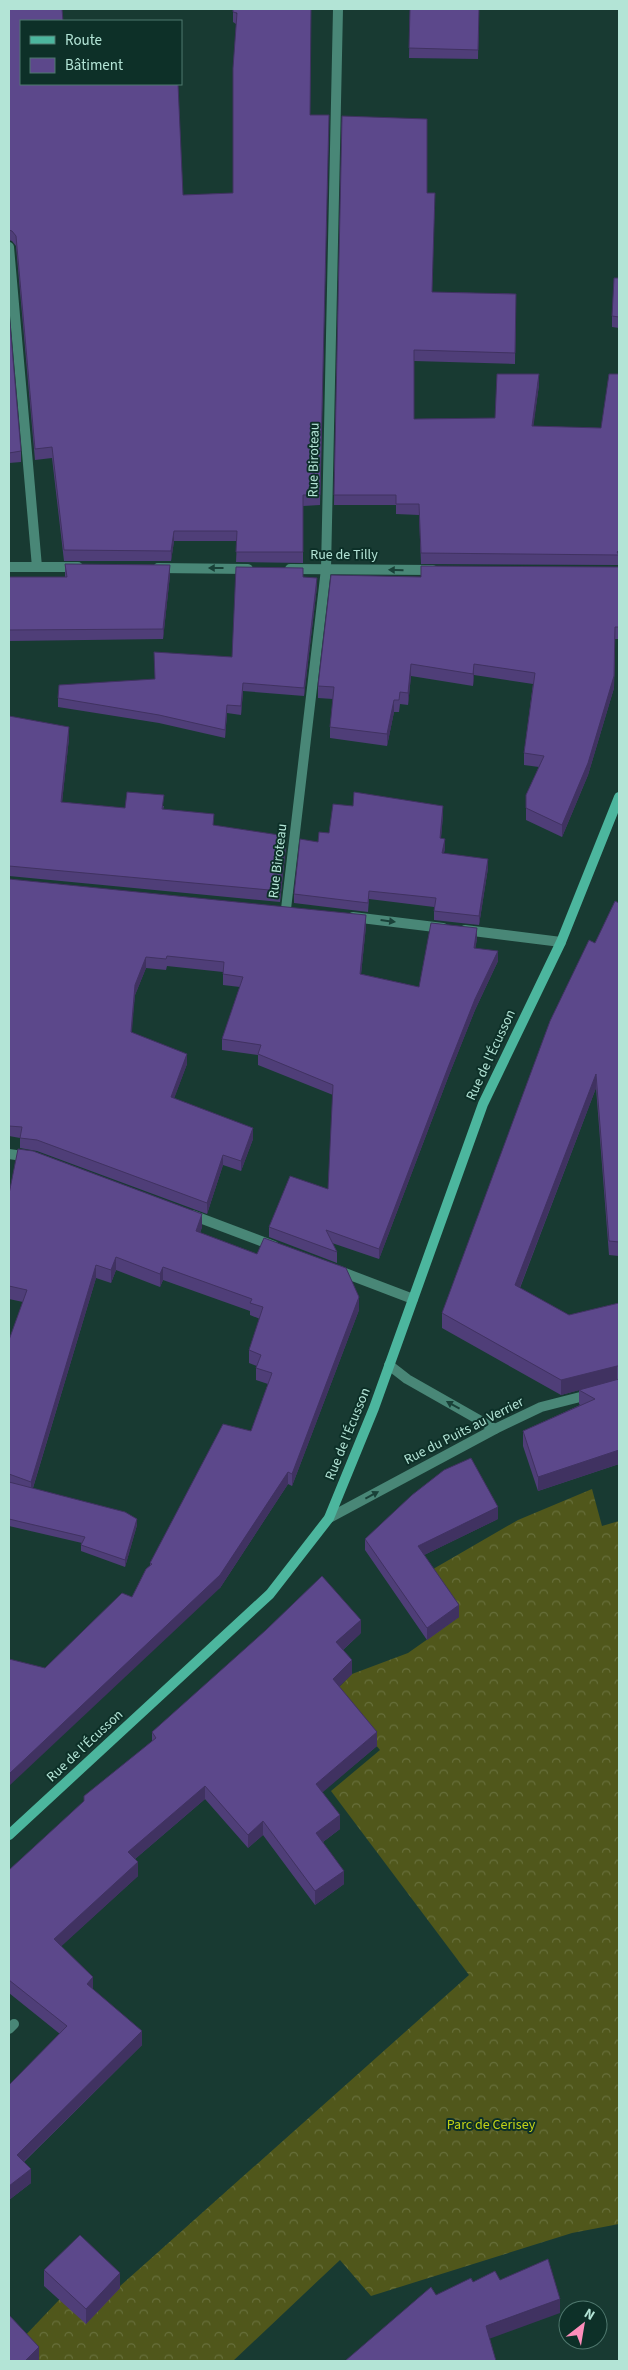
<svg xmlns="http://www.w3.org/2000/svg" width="628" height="2370" font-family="'Source Sans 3',sans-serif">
  <defs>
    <pattern id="forest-crowns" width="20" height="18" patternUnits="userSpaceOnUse" patternTransform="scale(1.25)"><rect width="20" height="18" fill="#50571b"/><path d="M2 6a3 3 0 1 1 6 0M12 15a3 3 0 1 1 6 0" fill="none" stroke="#676f3b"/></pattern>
  </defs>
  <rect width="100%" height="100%" fill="#183a32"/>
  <path fill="url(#forest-crowns)" d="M592,1489L602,1526L619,1521V2224L572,2233L371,2296L340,2260L233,2361H37L20,2341L59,2300L119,2287L469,1975L331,1791L380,1750L333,1693L352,1674L408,1653L459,1617L428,1572L518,1520Z"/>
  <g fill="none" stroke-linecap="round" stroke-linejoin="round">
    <path stroke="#498777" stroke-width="10" d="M9,2029L14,2024"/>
    <g stroke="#498777" stroke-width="10">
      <path d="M9,247L37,567"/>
      <path d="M9,567H78"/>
      <path d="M158,568L248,569"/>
      <path d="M290,569L433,570"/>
      <path d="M286,909L326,569L338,9"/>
      <path d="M353,917L443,928"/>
      <path d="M465,930L561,942"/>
      <path d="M9,1154L30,1157"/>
      <path d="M192,1215L274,1246"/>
      <path d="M337,1270L413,1299"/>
      <path d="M389,1365L407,1379L495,1429"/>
      <path d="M329,1518L495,1429L541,1407L592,1394"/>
    </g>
    <path stroke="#4cb69e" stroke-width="10" d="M9,1835L270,1594L329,1518L374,1408L483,1104L561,942L619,797"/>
  </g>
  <g fill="#4f3e78">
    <path d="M233,9L310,115H329L320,505L303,506V563L236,562L237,541H174L171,561H64L52,458L35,460L16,246L12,241L9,240V10L21,21L183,195L233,193L236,24L233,22Z"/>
    <path d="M410,9H479L478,59L409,58Z"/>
    <path d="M342,116L427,193L432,292L516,294L515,364L414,361V419L495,418L539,385L533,426L601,428L619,374V565L421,564L419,515L396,514V505H334Z"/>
    <path d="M619,278V328L612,327V316Z"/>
    <path d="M9,313L21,451V462L9,463Z"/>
    <path d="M65,564L170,575L163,639L9,641V577H65Z"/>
    <path d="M619,567V639H615L614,688L588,775L562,837L526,820V795L539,767L524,765V753L533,684L474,675L473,686L411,676L408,705L400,704L399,712H394L387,746L330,738V727L333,699L318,698V686L421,577Z"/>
    <path d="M303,577L317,586L304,696L243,691L241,715L227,713L225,738L159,723L58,707V698L154,679L232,657Z"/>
    <path d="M9,716L69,738L62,802L125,808L164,806L163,810L286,846L280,902L9,876Z"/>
    <path d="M353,806L443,815L441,838L445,848L444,853L488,868L479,925L434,920V907L369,899L368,912L294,903V894L318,842L329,833Z"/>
    <path d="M9,879L366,926L361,974L419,987L477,939L475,948L498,961L475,1010L449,1075L379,1259L332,1243L337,1252V1263L269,1237V1227L328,1189L333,1095L258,1065V1055L222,1050V1039L240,987L223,985V972L167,966L166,970L146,968L135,995L131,1032L187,1064L174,1098L253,1139L241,1171L223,1165L207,1214L37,1151L20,1148V1138L9,1136Z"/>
    <path d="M619,903V1256L609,1255L596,1088L520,1288L569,1315L619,1303V1464L538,1491L523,1446V1431L580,1405L579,1404V1390L561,1395L442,1328V1313L595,943Z"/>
    <path d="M9,1194L202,1227L200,1233L359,1310L292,1486L288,1484L220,1588L45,1668L132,1597L150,1566V1563L251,1431L268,1384L256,1380V1368L257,1366L249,1363V1350L260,1319L250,1315V1311L163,1280L160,1287L116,1270L111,1283L96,1278L33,1488L137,1525L125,1567L81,1551V1545L82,1543L9,1526V1340L23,1302L9,1299Z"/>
    <path d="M498,1519L424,1555L459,1617L427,1640L365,1550V1539Z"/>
    <path d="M361,1633L343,1650L352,1674L339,1686L377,1746L322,1792L340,1829L323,1842L344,1884L315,1905L263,1835L248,1848L205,1799L135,1859L138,1876L61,1946L93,1990L142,2045L24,2162L31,2183L9,2200V2085L60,2034L9,1993V1870L152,1741V1732Z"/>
    <path d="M44,2270L120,2288L86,2324L44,2286Z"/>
  </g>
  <g fill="#403261">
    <path d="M539,374V385L532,437V426Z"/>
    <path d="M174,531V541L171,561V551Z"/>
    <path d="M170,565V575L163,639V629Z"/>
    <path d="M317,578V586L304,696V688Z"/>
    <path d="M615,627L614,688L588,775L562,837V825Z"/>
    <path d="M411,664V676L408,705V693Z"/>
    <path d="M474,664V675L473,686V674Z"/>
    <path d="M243,683V691L241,715V706Z"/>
    <path d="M394,700V712L387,746V734Z"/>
    <path d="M227,705V713L225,738V730Z"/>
    <path d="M69,727V738L61,812V802Z"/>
    <path d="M443,806V815L440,847V838Z"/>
    <path d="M286,836V846L280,902V891Z"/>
    <path d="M445,839V848L442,862V853Z"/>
    <path d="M488,859V868L479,925V916Z"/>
    <rect x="9" y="866" width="1" height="10"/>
    <path d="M366,915V926L360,984V974Z"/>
    <path d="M477,928V939L474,958V948Z"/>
    <path d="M498,951V961L475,1010L449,1075L379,1259V1249L449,1065L475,999Z"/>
    <path d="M146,957V968L135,995L131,1043V1032L135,985Z"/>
    <path d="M187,1054V1064L171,1107V1097Z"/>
    <path d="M596,1074V1088L515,1300V1285Z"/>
    <path d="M253,1128V1139L241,1171V1161Z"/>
    <path d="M223,1155V1165L207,1214V1203Z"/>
    <path d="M202,1214V1227L196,1244V1231Z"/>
    <path d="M116,1257V1270L111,1283V1270Z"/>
    <path d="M96,1265V1278L31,1494V1482Z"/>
    <path d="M163,1267V1280L160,1287V1274Z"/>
    <path d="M359,1297V1310L292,1486V1474Z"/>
    <path d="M617,1366V1380L561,1395V1380Z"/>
    <path d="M619,1450V1464L538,1491V1477Z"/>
    <path d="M288,1472V1484L220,1588L9,1786V1774Z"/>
    <path d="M498,1507V1519L418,1558V1546Z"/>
    <path d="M137,1519V1525L125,1567V1560Z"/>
    <path d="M459,1605V1617L427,1640V1628Z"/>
    <path d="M361,1620V1633L336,1656V1642Z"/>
    <path d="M352,1660V1674L333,1693V1679Z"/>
    <path d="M377,1732V1746L316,1798V1784Z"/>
    <path d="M205,1786V1799L128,1865V1852Z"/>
    <path d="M340,1815V1829L316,1847V1833Z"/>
    <path d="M263,1821V1835L248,1848V1835Z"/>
    <path d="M138,1862V1876L54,1953V1939Z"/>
    <path d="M344,1871V1884L315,1905V1891Z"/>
    <path d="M93,1977V1990L87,1984Z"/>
    <path d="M142,2031V2045L17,2168V2155Z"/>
    <path d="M31,2169V2183L9,2200V2186Z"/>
    <path d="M120,2273V2288L86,2324V2309Z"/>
    <path d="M560,2299V2313L486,2340V2326Z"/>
    <path d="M39,2347V2360L38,2361H24Z"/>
  </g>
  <g fill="#5c488b" stroke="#403261">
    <path d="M12,9H62L63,21H21V84H178L183,195L233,193V68L237,13L233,12V9H311L310,115H329L320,495H303V552H236L237,531H174L171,551L64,550L52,447L35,449L16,236L12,231L9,230V10Z"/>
    <path d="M410,9H479L478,50L409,48Z"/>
    <path d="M342,116L427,119V193H435L432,292L516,294L515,353L414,350V419L495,418L497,374H539L532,426L601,428L609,374H619V550L617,552L619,555L421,553L419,504H396V495H334Z"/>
    <path d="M614,278H619V317L612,316Z"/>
    <path d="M9,313L21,451L9,453Z"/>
    <path d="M65,564L170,565L163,629L9,630V577H67Z"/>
    <path d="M421,566L619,567V627H615L614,676L588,763L562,825L526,808V795L544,756L524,753L535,673L474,664L473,674L411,664L408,693L400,692L399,700H394L387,734L330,727L334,687L318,686L331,575L421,577Z"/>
    <path d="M236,567L303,568V577L317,578L304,688L243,683L241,706L227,705L225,730L159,715L58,698L59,685L155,679L154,652L232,657Z"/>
    <path d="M9,716L69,727L61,802L125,808L127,792L164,795L162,809L214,814L213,825L286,836L280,891L9,866Z"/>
    <path d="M354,792L443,806L440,838L445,839L442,853L488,859L479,916L434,911L436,898L369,891L368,903L294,894L300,839L318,842L319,832L329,833L333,804L353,806Z"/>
    <path d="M9,879L366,915L360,974L419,987L431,923L477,928L474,948L498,951L475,999L449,1065L379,1249L326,1230L337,1252L269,1227L290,1176L328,1189L333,1085L258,1054L261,1045L222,1039L243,977L223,974L224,962L167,956L166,959L146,957L135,985L131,1032L187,1054L171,1097L253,1128L241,1161L223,1155L207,1203L37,1140L20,1138L22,1127L9,1126Z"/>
    <path d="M615,901L619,903V1242L609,1241L596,1074L515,1285L569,1315L619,1303V1366H617L561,1380L442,1313L550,1021L589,940L595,943Z"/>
    <path d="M18,1149L33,1151L202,1214L196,1231L257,1254L264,1238L346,1268L359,1297L292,1474L288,1472L220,1575L9,1774V1659L45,1668L122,1593L132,1597L146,1569L152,1564L150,1563L223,1424L251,1431L272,1373L256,1368L261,1355L249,1350L263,1307L250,1303L252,1299L163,1267L160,1274L116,1257L111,1270L96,1265L31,1482L9,1474V1340L27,1290L9,1286V1194Z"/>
    <path d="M619,1379V1450L538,1477L523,1431L595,1399L579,1390Z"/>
    <path d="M471,1458L498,1507L418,1546L459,1605L427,1628L365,1539L412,1495L444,1470Z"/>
    <path d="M9,1482L125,1512L137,1519L125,1560L81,1545L85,1537L9,1519Z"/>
    <path d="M322,1576L361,1620L336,1642L352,1660L333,1679L377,1732L316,1784L340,1815L316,1833L344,1871L315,1891L263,1821L248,1835L205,1786L128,1852L138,1862L54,1939L93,1977L87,1984L142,2031L17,2155L31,2169L9,2186V2085L67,2026L9,1980V1870L84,1801V1796L156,1738L152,1732L266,1630Z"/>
    <path d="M80,2235L120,2273L86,2309L44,2270Z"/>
    <path d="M548,2259L560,2299L486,2326L496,2361H345L431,2287L436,2295L471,2278L473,2282L495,2271L500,2280Z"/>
    <path d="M9,2315L39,2347L25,2361H9Z"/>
  </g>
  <defs><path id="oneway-solid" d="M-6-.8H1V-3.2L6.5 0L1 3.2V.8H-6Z" transform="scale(1.25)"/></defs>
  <g fill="#194138">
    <use href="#oneway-solid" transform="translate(216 568) rotate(-180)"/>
    <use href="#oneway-solid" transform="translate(396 570) rotate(-179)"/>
    <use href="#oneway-solid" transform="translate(388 921) rotate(7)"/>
    <use href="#oneway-solid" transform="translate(453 1405) rotate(-151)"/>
    <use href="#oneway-solid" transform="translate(372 1495) rotate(-28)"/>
  </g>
  <g text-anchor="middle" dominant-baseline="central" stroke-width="4" stroke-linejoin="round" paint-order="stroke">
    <g font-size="14" fill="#b3e4d6" stroke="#0d3028">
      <text transform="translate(314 460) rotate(-89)">Rue Biroteau</text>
      <text x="344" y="555">Rue de Tilly</text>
      <text transform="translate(278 861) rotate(-83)">Rue Biroteau</text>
      <text transform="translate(491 1055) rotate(-65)">Rue de l'Écusson</text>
      <text transform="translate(464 1431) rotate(-27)">Rue du Puits au Verrier</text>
      <text transform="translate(348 1434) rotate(-68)">Rue de l'Écusson</text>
      <text transform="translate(85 1746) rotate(-43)">Rue de l'Écusson</text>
    </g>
    <g font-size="14" fill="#c3d316" stroke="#0d3028">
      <text x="491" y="2125">Parc de Cerisey</text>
    </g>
  </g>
  <rect width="628" height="2370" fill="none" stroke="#b3e4d6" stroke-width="20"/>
  <rect x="20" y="20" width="162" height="65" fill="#0d3028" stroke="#4f786e"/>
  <rect x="30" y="36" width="25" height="8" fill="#4cb69e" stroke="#4f786e"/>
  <text x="65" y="45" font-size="15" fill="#b3e4d6">Route</text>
  <rect x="30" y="58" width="25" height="15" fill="#5c488b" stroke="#4f786e"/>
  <text x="65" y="70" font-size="15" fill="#b3e4d6">Bâtiment</text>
  <g transform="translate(583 2325) rotate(31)"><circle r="24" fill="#0d3028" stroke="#4f786e"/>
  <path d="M0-4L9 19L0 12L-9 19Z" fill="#fe8ebb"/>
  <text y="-8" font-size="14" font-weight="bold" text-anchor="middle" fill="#b3e4d6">N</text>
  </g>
</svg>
